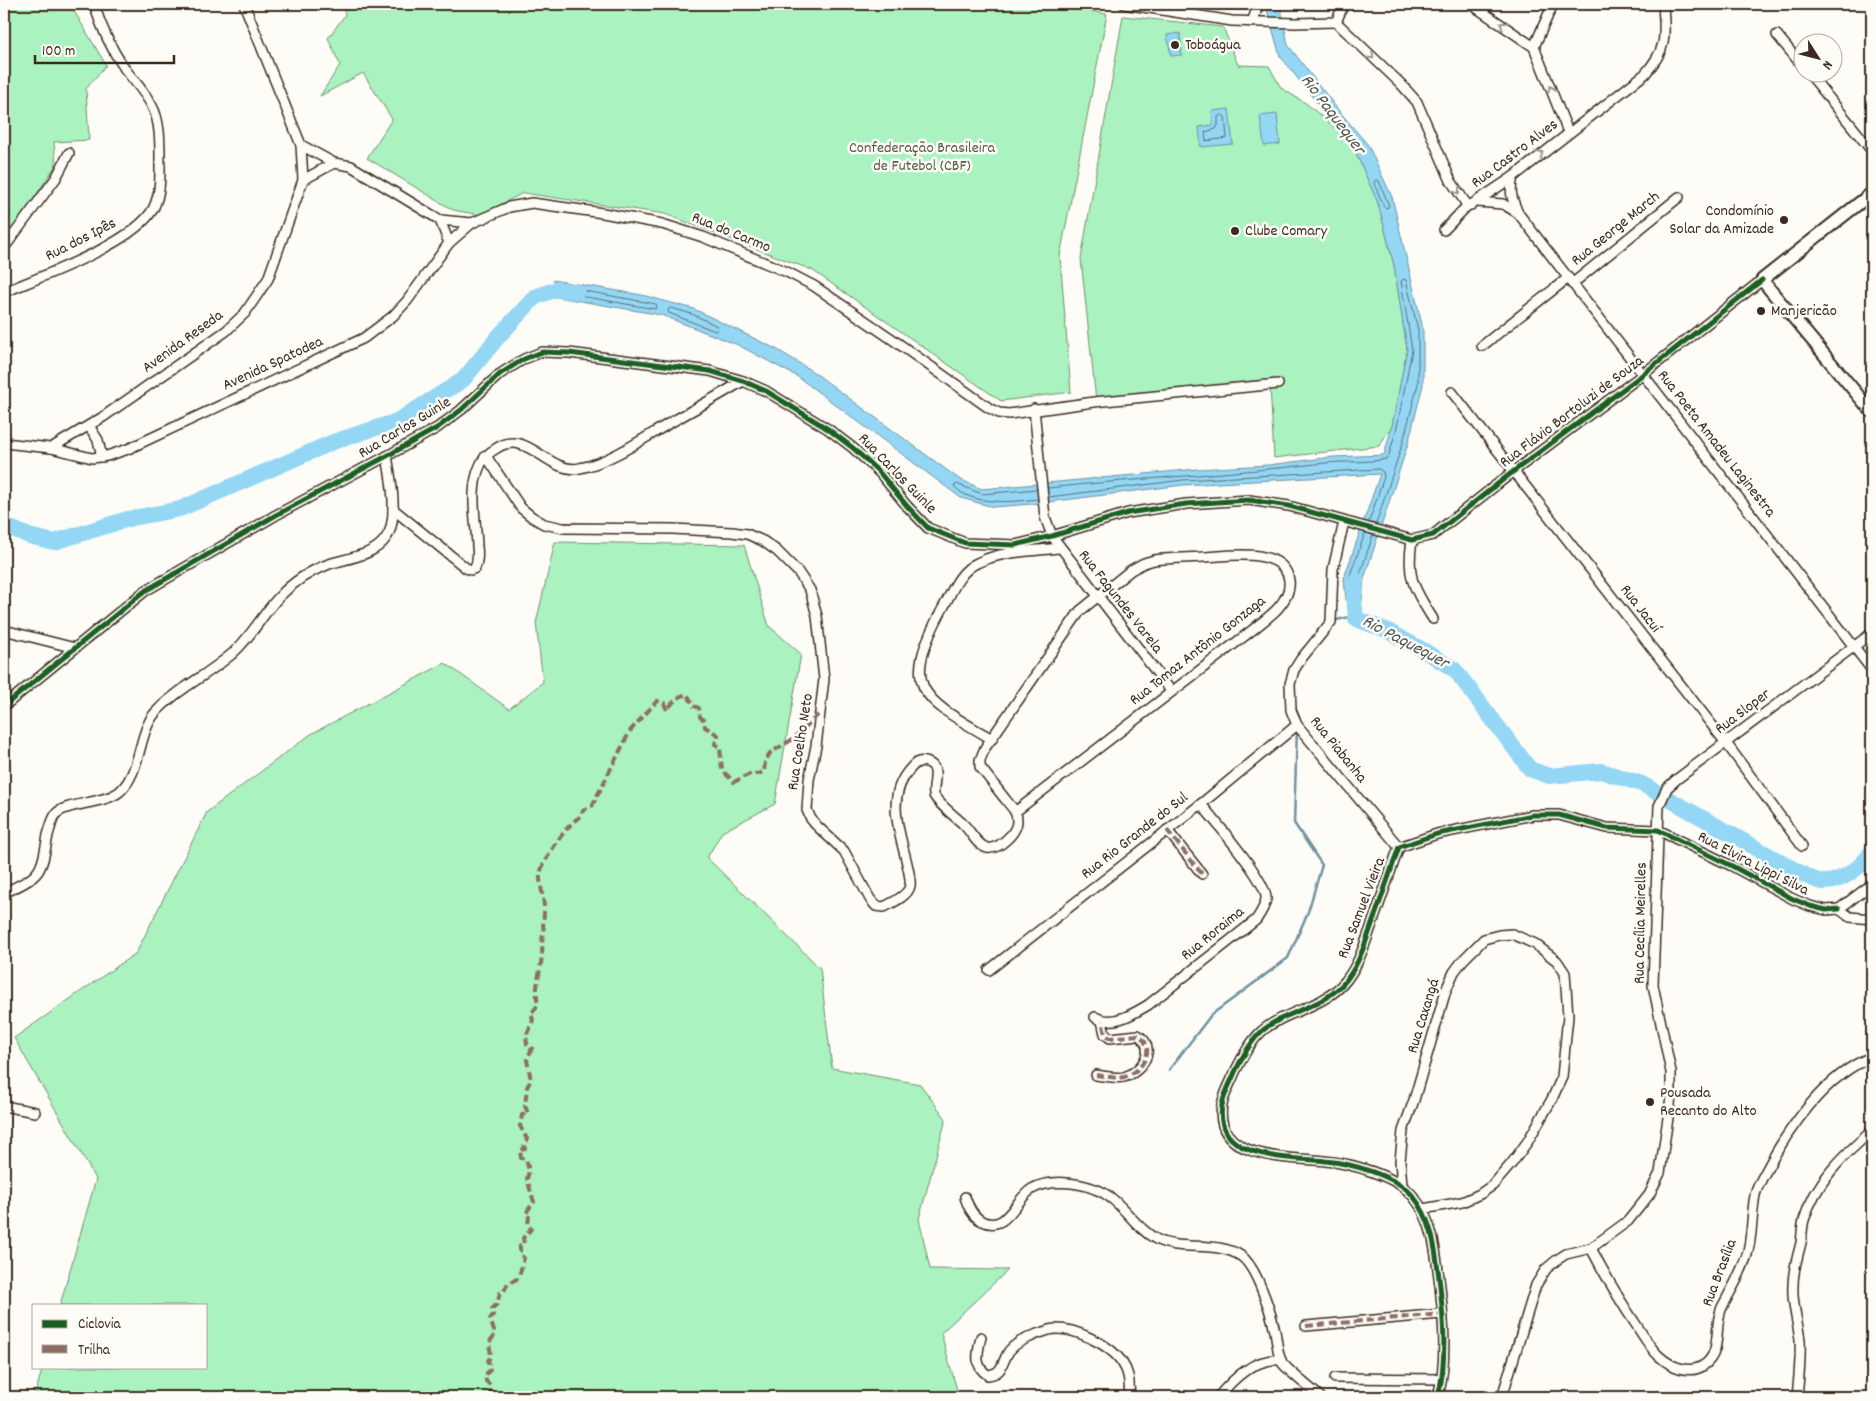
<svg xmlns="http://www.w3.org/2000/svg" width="1876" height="1401" font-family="Dekko,sans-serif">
  <rect width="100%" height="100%" fill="#fdfcf7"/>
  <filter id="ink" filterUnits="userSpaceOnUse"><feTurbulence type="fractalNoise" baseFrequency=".02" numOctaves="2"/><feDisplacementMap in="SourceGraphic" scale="10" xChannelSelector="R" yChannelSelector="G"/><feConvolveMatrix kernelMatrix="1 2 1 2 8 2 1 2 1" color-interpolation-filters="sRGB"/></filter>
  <g filter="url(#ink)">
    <g fill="#aaf2bf" stroke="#728e6e">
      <path d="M4,4H76L74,11L106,65L86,89L89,140L54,142L56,165L4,244Z"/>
      <path d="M342,4H1046L1107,14L1060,256L1071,392L1001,401L812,270L665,214L523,193L480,215L453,210L367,158L392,119L363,73L320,96L340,65L328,38L345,15Z"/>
      <path d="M1123,16L1223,27L1238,65L1269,66L1281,88L1307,104L1344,136L1355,151L1378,203L1394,265L1407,349L1392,426L1379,446L1274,458L1270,385L1096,401L1081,259Z"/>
      <path d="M555,542L744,545L769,626L801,654L775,804L722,832L707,858L820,968L832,1068L920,1084L946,1119L919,1219L930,1269L1008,1270L941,1333L959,1397H34L43,1367H206V1305H60L96,1179L14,1038L136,953L207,812L311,734L445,663L509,709L543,682L536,623Z"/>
    </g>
    <g fill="#93d7f5" stroke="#70929f">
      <path d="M1267,4H1280L1288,45L1339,111L1368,145L1392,197L1423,329V385L1408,444L1364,579L1362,601H1346L1344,578L1380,474L1183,485L1033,504L993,507L961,498L798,377L738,345L661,315L557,297L553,280L642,295L694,309L778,350L815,373L959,479L982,489L1198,469L1268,465L1333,457L1384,455L1392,426L1407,349L1394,265L1378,203L1355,151L1280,56L1267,10Z"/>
      <path d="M1180,33L1182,55L1171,56L1167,35Z"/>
      <path d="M1229,109L1233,144L1201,147L1199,127L1213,125L1212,111Z"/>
      <path d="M1277,114L1280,144L1264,146L1260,116Z"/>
    </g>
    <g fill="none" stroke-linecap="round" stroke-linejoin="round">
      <g stroke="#5e6f74" stroke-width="1">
        <path d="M1222,115L1225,117L1227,138L1206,141L1205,132L1216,129L1218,125V117Z"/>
        <path d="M1376,180L1379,181L1389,206L1387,208L1384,207L1374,183Z"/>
        <path d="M563,287L656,304L657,307L655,309L563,293L560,289Z"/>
        <path d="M671,308L692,314L717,326L718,329L715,331L669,313L668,310Z"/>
        <path d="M1048,488C1140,478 1233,474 1325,463C1345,461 1366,463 1386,459L1389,455L1397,427L1412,350L1401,281L1404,279L1406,280L1418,330V384L1403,442L1376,524"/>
        <path d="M1037,489L982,494L957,484L954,486C970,506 1015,502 1037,499"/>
        <path d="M1049,497L1183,480L1379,469L1383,472L1384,477L1369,522"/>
        <path d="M1365,533L1349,578L1350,594L1352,596L1357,594L1359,577L1373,535"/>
      </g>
      <g stroke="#70929f" stroke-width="2.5">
        <path d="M1333,621L1349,617L1356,619"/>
        <path d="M1297,674L1307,658"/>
        <path d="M1169,1070L1211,1015L1288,958L1308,912L1322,865L1294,823L1297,729"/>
      </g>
      <g stroke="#93d7f5" stroke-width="16">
        <path d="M4,525L29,536L54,542L128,519L180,509L333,442L397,421L463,380L498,337L535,297L557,289L577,292"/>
        <path d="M1356,580L1354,598L1356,619L1386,630L1423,650L1455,670L1530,769L1549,776L1601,771L1642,784L1804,875C1809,877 1816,881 1823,882C1841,883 1863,866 1872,851"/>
      </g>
      <defs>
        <g id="minor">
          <path d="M1124,4L1232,21L1295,23L1336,22"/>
          <path d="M1471,4L1534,47L1568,132"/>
          <path d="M1252,22L1259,4"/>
          <path d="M1336,22L1401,84L1417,102L1451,181L1465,202L1468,205H1471L1513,177L1645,74C1668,48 1665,36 1663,4"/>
          <path d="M1336,22L1344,4"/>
          <path d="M1777,35L1804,68"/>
          <path d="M1534,47L1553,4"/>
          <path d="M1808,72L1872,151"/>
          <path d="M301,145L334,163L351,166L440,220L472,223L509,207L532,203L603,213L662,224L703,237L787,272L814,286L892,339L989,408L999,413L1009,414L1094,402L1278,384"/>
          <path d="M1513,177C1509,192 1512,199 1518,213L1872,670"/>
          <path d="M303,180L334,163"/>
          <path d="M1477,202L1503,204L1518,213"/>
          <path d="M1444,230L1468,205"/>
          <path d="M449,243L472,223"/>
          <path d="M4,248L56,178L69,153"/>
          <path d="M1572,284L1679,197"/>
          <path d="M4,292C40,277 138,242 154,207C161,192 160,174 160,158C160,142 160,120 152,106C145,92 134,81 125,69C111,49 101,27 94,4"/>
          <path d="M1482,346L1568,278"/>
          <path d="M1452,392L1726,743L1802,846"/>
          <path d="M1034,409L1045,517L1052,536L1171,691"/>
          <path d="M89,426L98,440L102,457"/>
          <path d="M4,443L51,448L103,417L226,331L245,313L268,279L303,180L301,145L244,4"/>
          <path d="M51,448L92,458L107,456L128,449L364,338L393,316L407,301L449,243L440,220"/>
          <path d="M486,456L521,508L532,517L544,524L563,528L673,529L732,532L747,534L763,541L777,551L798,572L810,590L812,597L817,616L824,679L816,746L809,780L807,810L811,819L817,826L844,851L870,899L876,906L884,907C892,903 908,896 910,886C911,881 909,873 908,868C901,835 884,798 910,769C914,764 918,760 926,762C942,766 932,784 934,795C936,802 957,818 963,824C971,831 976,845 987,848C995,849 1002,844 1007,839C1015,832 1020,822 1015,812C1013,808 1009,804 1006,800C997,789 989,778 980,767V760L985,748L1080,611L1131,570L1144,563L1154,560C1171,558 1187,558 1204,557C1227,556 1279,547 1288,576C1292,588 1286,599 1278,608C1272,615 1263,621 1255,628L1015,812"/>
          <path d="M393,509L466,568L471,570L475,568C478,561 478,554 477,546C476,518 467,482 485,457C488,454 493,450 497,448C527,428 549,475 580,468C608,463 643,439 668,424C693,410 718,396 743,381"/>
          <path d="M1344,522L1333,569L1331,622L1301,659L1294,670L1290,684L1291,710L1297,725L1399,847"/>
          <path d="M1412,540C1406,578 1414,588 1433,619"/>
          <path d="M4,630L75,648"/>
          <path d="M4,706L145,591L276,515L387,456L437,428L461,410L500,374L524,359L542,352L569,353L710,371L743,381L766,391L828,429L853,448L879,472L907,506L928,528L965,543L1015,545L1052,536L1128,513L1186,504L1249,500L1289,506L1412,540L1433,535L1514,471L1642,375L1762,280"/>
          <path d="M992,739C921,698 899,689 943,608C952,592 959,571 977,563C1001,551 1033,551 1059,548"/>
          <path d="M1167,830L1202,874"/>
          <path d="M4,893C41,875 41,875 48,835C50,829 52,819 56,814C64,803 104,804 119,792C141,774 138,733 155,713C177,689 208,675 233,653C251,637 262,615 279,597C292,583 310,571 329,564C347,558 374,556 386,538C399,520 391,478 387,456"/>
          <path d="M1839,909L1872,884"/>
          <path d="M1839,909L1850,917L1872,919"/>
          <path d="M989,970L1201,804L1297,725"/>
          <path d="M1095,1017C1112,1027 1133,1014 1148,1005L1256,920C1260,914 1265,907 1266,899C1268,882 1214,820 1201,804"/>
          <path d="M1096,1075C1105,1076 1115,1079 1124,1077C1142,1072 1158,1048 1138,1035L1110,1038L1105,1034L1102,1021"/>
          <path d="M4,1106L35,1112"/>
          <path d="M1402,1185L1400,1161L1403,1131L1414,1100L1446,990L1454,972L1463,960L1484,939L1499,935L1512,934L1535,944L1557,961L1565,973L1568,1016L1562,1077L1552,1099L1528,1141L1512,1163L1493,1185L1480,1194L1462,1202L1423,1209"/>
          <path d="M965,1197C968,1206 972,1216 982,1221C1007,1233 1015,1199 1032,1189C1050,1179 1077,1182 1095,1189C1121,1198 1132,1226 1156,1239C1179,1252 1218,1240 1241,1256C1256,1266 1270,1310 1274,1327C1277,1338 1277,1352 1281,1361C1286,1370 1311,1388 1320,1397"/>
          <path d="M1591,1248C1605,1275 1620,1301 1637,1326C1644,1337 1650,1348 1659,1356C1671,1367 1690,1375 1704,1365C1721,1354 1715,1329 1720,1313C1721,1307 1726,1301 1728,1296C1735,1284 1741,1271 1746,1258C1753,1238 1751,1216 1755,1195C1757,1187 1762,1178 1766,1171C1788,1129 1826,1074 1872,1057"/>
          <path d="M1306,1326L1442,1314"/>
          <path d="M981,1337C978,1351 973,1366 988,1375C1004,1373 1001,1363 1009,1351C1014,1345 1020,1341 1028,1338C1034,1335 1042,1332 1049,1330C1071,1325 1112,1345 1123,1364C1130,1374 1130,1386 1129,1397"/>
          <path d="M1335,1378L1441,1379"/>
          <path d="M1218,1397C1234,1378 1254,1358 1281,1360"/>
          <path d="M1438,1397C1447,1361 1444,1323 1440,1286C1436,1255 1434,1221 1413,1196C1397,1176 1350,1163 1325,1161C1290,1157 1213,1161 1222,1105C1224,1094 1231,1082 1235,1072C1242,1058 1250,1042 1262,1031C1285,1011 1319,1009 1342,985C1359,967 1366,940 1375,916C1383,893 1391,870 1399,847L1437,834L1533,815H1559L1607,828L1658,830L1732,866L1793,899L1810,906L1826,910L1839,909"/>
          <path d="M1502,1397L1536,1285L1546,1269L1558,1259L1566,1254L1591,1248L1628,1221L1649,1195L1660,1173L1671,1097V1072L1653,985L1659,806L1667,788L1677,779L1872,633"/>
          <path d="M1797,1397C1799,1378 1801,1360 1800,1340C1798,1325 1794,1310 1793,1295C1792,1275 1796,1262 1801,1243C1802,1235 1802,1227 1804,1220C1815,1183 1843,1155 1872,1131"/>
        </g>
        <path id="major" d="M1872,193L1762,280L1872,412"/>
      </defs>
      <use href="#minor" stroke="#3b2a1e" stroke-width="12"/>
      <use href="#major" stroke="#3b2a1e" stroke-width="15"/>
      <use href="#minor" stroke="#fdfcf7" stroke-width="9"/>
      <use href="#major" stroke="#fdfcf7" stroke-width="11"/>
      <g stroke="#8d6e63" stroke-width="4" stroke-dasharray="8 4" stroke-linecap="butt">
        <path d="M1167,830L1202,874"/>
        <path d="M1096,1075C1105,1076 1115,1079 1124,1077C1142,1072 1158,1048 1138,1035L1110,1038L1105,1034L1102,1021"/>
        <path d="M1306,1326L1442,1314"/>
        <path d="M490,1397V1385L486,1381L485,1375L490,1370L488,1361L491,1355L489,1343L495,1334L490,1319L493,1315L492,1309L497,1304L500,1293L504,1291L508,1283L517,1279L520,1273L524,1258L520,1255V1246L524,1244L523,1238L531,1229L528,1224L529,1217L526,1215L528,1210L534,1202L527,1179L529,1171L526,1159L521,1158L520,1150L525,1149L524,1145L527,1139L520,1126L522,1115L528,1113L525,1106L527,1087L531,1080L527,1060L532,1048L527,1044L526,1036L533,1020L531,1014L538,1005C534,987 541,972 542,954C543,945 541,939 544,931C542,924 544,919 544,912C545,901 539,883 540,874C542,862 569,821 579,818C582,810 584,809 592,806L630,731L657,701L664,703L667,710C672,703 678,696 687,694L694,706L699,708L700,717L704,720L705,727L718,735L715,744L720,747L722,770L734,782L752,773L758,774L764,772L765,762L770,753L793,739L821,712"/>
      </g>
      <defs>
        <g id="cycleway">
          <path d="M4,706L145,591L276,515L387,456L437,428L461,410L500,374L524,359L542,352L569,353L710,371L743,381L766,391L828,429L853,448L879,472L907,506L928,528L965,543L1015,545L1052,536L1128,513L1186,504L1249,500L1289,506L1412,540L1433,535L1514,471L1642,375L1762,280"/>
          <path d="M1438,1397C1447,1361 1444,1323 1440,1286C1436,1255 1434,1221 1413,1196C1397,1176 1350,1163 1325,1161C1290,1157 1213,1161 1222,1105C1224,1094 1231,1082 1235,1072C1242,1058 1250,1042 1262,1031C1285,1011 1319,1009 1342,985C1359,967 1366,940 1375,916C1383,893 1391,870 1399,847L1437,834L1533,815H1559L1607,828L1658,830L1732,866L1793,899L1810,906L1826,910L1839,909"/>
        </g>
      </defs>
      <use href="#cycleway" stroke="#fdfcf7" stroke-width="8"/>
      <use href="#cycleway" stroke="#1b5e20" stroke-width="5"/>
    </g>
    <defs><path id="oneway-chevron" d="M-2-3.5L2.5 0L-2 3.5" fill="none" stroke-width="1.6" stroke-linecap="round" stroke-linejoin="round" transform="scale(1.25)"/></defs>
    <g stroke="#9c938a">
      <use href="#oneway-chevron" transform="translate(1503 25) rotate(-146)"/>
      <use href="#oneway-chevron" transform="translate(1371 56) rotate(44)"/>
      <use href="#oneway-chevron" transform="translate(1551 89) rotate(-112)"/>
      <use href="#oneway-chevron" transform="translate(1540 154) rotate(-39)"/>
      <use href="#oneway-chevron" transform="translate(1457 191) rotate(57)"/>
    </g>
  </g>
  <g fill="#3b2a1e" stroke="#fdfcf7" stroke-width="2">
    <circle cx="1175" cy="45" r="5"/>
    <circle cx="1784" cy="220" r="5"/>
    <circle cx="1235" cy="231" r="5"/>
    <circle cx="1761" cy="311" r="5"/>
    <circle cx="1650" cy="1102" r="5"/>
  </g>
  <g text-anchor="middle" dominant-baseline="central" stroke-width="5" stroke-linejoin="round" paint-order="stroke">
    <g font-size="16" fill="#3b2a1e" stroke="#fdfcf7" text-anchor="start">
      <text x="1185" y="45">Toboágua</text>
      <text x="1774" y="211" text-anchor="end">Condomínio<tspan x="1774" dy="18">Solar da Amizade</tspan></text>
      <text x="1245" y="231">Clube Comary</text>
      <text x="1771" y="311">Manjericão</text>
      <text x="1660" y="1093">Pousada<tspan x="1660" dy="18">Recanto do Alto</tspan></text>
    </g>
    <g font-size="16" fill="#575c46" stroke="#fdfcf7">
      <text x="922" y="148">Confederação Brasileira<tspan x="922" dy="18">de Futebol (CBF)</tspan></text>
    </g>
    <g font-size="16" fill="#3b2a1e" stroke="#fdfcf7">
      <text transform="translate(1515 154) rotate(-37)">Rua Castro Alves</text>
      <text transform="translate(1616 229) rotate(-39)">Rua George March</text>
      <text transform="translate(731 233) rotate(22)">Rua do Carmo</text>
      <text transform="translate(81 240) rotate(-27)">Rua dos Ipês</text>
      <text transform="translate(183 342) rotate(-36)">Avenida Reseda</text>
      <text transform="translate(273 364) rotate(-25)">Avenida Spatodea</text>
      <text transform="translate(1572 412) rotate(-37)">Rua Flávio Bortoluzi de Souza</text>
      <text transform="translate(405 428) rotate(-31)">Rua Carlos Guinle</text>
      <text transform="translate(1716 444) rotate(52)">Rua Poeta Amadeu Laginestra</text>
      <text transform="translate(897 474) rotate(46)">Rua Carlos Guinle</text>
      <text transform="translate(1120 602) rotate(52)">Rua Fagundes Varela</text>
      <text transform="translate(1640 609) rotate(52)">Rua Jacuí</text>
      <text transform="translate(1198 651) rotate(-38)">Rua Tomaz Antônio Gonzaga</text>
      <text transform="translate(1743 712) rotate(-37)">Rua Sloper</text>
      <text transform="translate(801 742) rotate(-81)">Rua Coelho Neto</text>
      <text transform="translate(1338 750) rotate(51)">Rua Piabanha</text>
      <text transform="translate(1135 836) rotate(-38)">Rua Rio Grande do Sul</text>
      <text transform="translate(1753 864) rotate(27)">Rua Elvira Lippi Silva</text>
      <text transform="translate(1362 908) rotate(-69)">Rua Samuel Vieira</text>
      <text transform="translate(1641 923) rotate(-89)">Rua Cecília Meirelles</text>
      <text transform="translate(1213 934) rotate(-39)">Rua Roraima</text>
      <text transform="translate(1424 1016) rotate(-73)">Rua Caxangá</text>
      <text transform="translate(1720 1273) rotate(-69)">Rua Brasília</text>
    </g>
    <g font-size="18" font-style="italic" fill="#515554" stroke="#fdfcf7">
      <text transform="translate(1332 115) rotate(53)">Rio Paquequer</text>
      <text transform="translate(1405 643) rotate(28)">Rio Paquequer</text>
    </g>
  </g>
  <rect width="1876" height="1401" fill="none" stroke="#fdfcf7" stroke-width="20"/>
  <rect x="10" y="10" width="1856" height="1381" fill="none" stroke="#3b2a1e" stroke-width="2" filter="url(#ink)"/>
  <rect x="32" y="1304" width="175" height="65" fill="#fdfcf7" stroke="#afa8a0"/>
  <rect x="42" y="1320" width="25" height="8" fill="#1b5e20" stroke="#afa8a0"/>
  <text x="78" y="1328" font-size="15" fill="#3b2a1e">Ciclovia</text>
  <rect x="42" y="1345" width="25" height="8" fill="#8d6e63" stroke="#afa8a0"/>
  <text x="78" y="1354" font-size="15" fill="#3b2a1e">Trilha</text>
  <g transform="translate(1818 58) rotate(126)"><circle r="24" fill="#fdfcf7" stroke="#afa8a0"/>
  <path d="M0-4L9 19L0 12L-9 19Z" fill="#3b2a1e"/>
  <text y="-8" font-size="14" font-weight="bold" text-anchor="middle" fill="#3b2a1e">N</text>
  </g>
  <path d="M35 55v8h139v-8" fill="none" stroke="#3b2a1e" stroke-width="2.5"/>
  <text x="42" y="55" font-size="15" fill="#3b2a1e" stroke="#fdfcf7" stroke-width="4" paint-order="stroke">100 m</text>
</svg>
